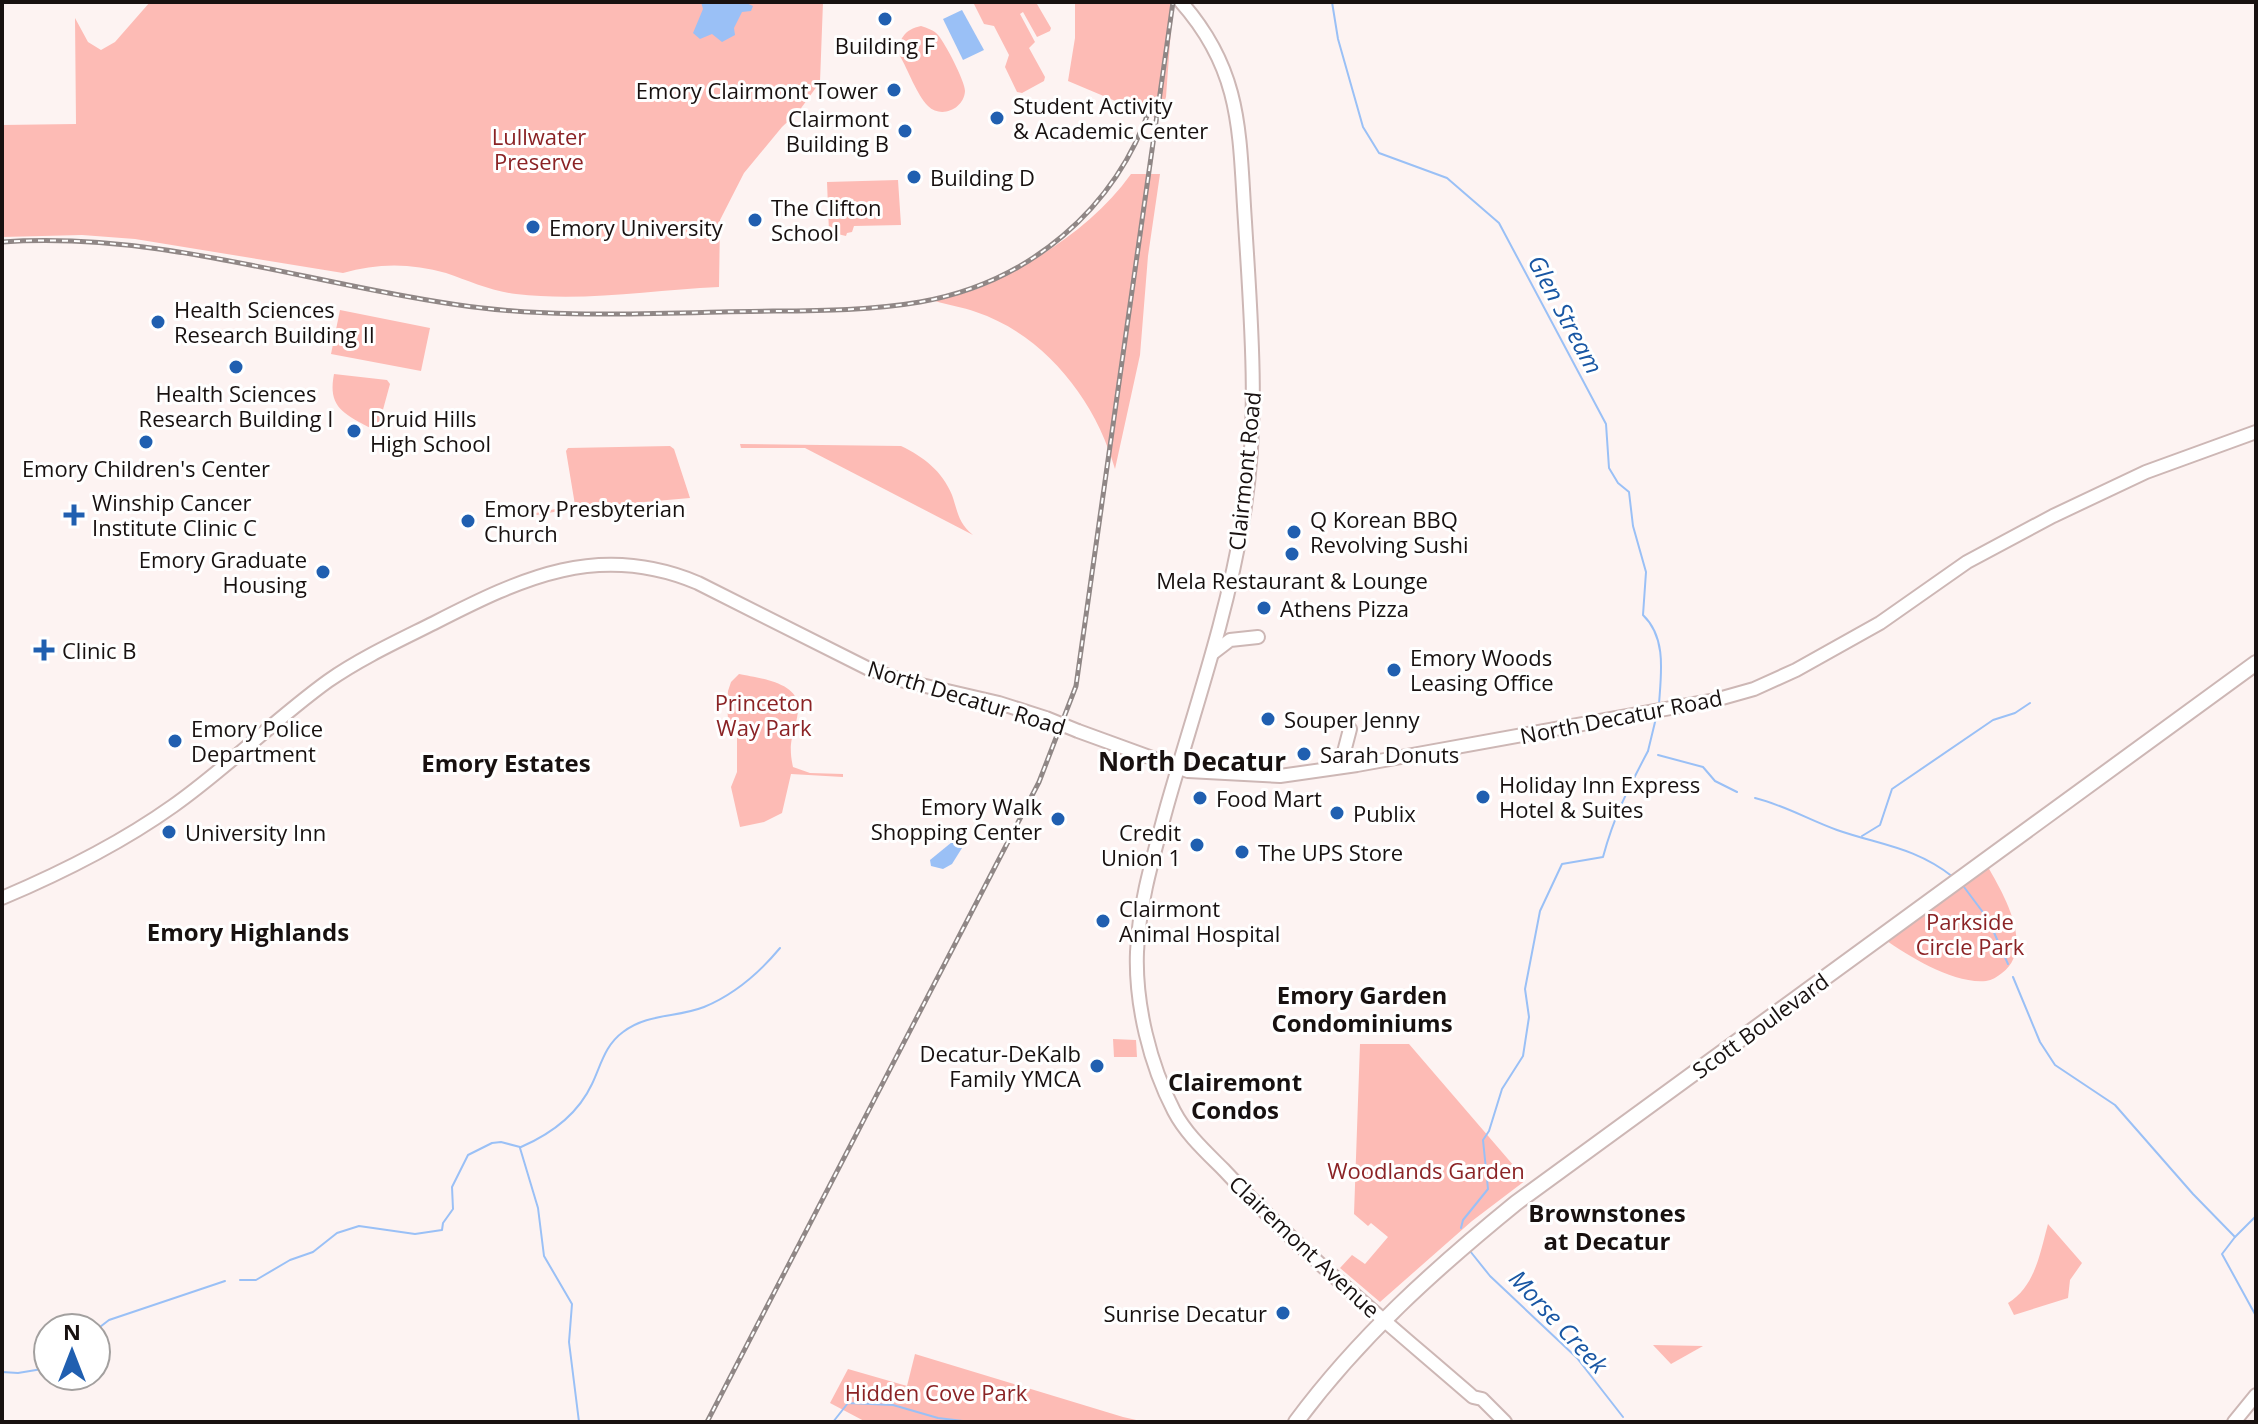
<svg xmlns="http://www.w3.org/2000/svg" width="2258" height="1424" font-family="'Open Sans',sans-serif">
  <rect width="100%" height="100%" fill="#fdf3f2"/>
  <g fill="#fdbbb5">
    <path d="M150,2H823L820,82L799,111L782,127L744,173L720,220L719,287C652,290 584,302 516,294C491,291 469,281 446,273C411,263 377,263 343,273L135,239L82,235L2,237V125L76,124L75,18L88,42L101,50L115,42Z"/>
    <path d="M973,2H1039L1037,4L1051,28L1050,31L1037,37L1023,12L1020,14L1035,42L1029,48L1045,77L1044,81L1022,93L1017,92L1005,67L1009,55L994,26L984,24Z"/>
    <path d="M1075,2H1173L1166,97L1158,119L1068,81L1075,38Z"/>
    <path d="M921,26C927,28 934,30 938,35C945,43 965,81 965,91C964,109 941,119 928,106C917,95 908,70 900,56C897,40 905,29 921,26Z"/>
    <path d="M1131,174H1160L1148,256L1140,355L1115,469C1096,401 1045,335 976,312C963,307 948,305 935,301C952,296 972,292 989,284C1042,258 1096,223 1131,174Z"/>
    <path d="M898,180L901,225L854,226L852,232L847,233L846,236L829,232L827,182Z"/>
    <path d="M340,310L430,328L421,371L331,354Z"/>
    <path d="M334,374L387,380L390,384L378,428C370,429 367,426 359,422C337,410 329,400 334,374Z"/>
    <path d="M740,444L901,446C924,457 942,471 952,495C958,512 958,523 973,535L805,448H741Z"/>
    <path d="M670,446L674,449L690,498L576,508L526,517V515L575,505L566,451L568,448Z"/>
    <path d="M739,674C758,678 802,682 798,711C795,736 787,739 793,767L810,773L843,774V777L791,774L782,813L764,822L740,827L731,787L737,772V736L728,718L727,707L728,691L731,682Z"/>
    <path d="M1988,867C2004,895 2035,948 2002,973C1997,977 1992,980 1986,981C1953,984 1910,957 1884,939Z"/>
    <path d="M1113,1039L1136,1040L1137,1057H1114Z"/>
    <path d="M1360,1044H1409L1526,1180L1472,1221L1380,1302L1340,1268L1352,1255L1365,1264L1388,1237L1371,1223L1368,1226L1354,1214Z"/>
    <path d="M2048,1224L2082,1263L2070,1280L2068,1298L2014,1315L2008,1303C2035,1287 2040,1253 2048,1224Z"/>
    <path d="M1653,1345L1703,1346L1671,1364Z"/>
    <path d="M915,1354L1123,1417L1145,1422H866L830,1403L848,1369L907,1386Z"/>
  </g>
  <g fill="#9ac0f6">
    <path d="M701,2H744L753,6L751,11L742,12L734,28L735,35L722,42L712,34L700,39L693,33L703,9Z"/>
    <path d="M962,10L984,50L963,60L943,19Z"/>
    <path d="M956,841L960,843L962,848L952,864L943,869L931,866L930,860L952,842Z"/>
  </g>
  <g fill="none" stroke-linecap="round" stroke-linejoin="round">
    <g stroke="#9ac0f6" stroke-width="2">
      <path d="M1332,2L1338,39L1363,127L1379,153L1447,178L1499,223L1606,424L1609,468L1618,483L1629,492L1633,526L1646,572L1643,615C1667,638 1661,674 1659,704"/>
      <path d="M1648,751L1656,718"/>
      <path d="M1658,755L1703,767L1715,781L1737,792"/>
      <path d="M1755,798C1784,805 1809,820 1837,830C1880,845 1915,847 1953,877"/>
      <path d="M1862,836L1880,825L1892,789L1993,720L2015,713L2030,703"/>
      <path d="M1964,887L1988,919L2008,964"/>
      <path d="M2013,977L2040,1042L2055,1065L2115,1105L2193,1194L2235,1237L2222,1254L2256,1316"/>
      <path d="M521,1147C551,1134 578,1114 592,1084C601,1065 605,1045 623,1032C648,1013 676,1018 704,1007C733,995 760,972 780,948"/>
      <path d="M520,1148L538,1208L544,1256L572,1304L569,1342L579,1422"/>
      <path d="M1461,1228L1463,1220L1488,1189L1483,1140L1489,1131L1502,1089L1523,1056L1529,1017L1525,989L1540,911L1562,864L1603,857C1614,816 1628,789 1648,751"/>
      <path d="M2235,1237L2256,1216"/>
      <path d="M1470,1251L1490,1276L1577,1358L1623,1417"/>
      <path d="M240,1280H256L290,1260L313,1252L337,1233L359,1226L415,1234L442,1230L443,1223L453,1209L452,1187L468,1155L492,1143L501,1142L520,1147"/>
      <path d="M96,1330L109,1320L225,1281"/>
      <path d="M2,1372L18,1373L48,1368"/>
      <path d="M833,1422L848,1403L893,1405L938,1418L963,1421L1046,1422"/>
    </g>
    <defs>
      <g id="major">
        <path d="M1181,2C1243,72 1239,134 1245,222C1251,321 1260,420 1243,519C1227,617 1194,711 1167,806C1154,854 1139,902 1137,952C1135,1004 1150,1065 1174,1111C1186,1134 1206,1152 1224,1170C1298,1250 1390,1325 1473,1397L1482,1399L1505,1422"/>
        <path d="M1213,653L1230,640L1258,637"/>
        <path d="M1078,731L1188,771L1280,776L1357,765L1715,700L1754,689L1796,670L1880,623L1967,562L2053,516L2146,472L2256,432"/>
        <path d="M1326,769L1344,752L1350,729"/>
        <path d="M2,898C61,873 121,843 173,806C227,768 274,720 328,681C361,658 398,641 434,623C522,578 599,541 698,583L869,669L904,681L999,703L1046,718"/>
        <path d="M2234,1422L2256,1395"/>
      </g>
      <path id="highway" d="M1296,1422C1359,1337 1435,1269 1516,1203L2256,663"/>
    </defs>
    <use href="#major" stroke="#cdb7b5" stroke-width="16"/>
    <use href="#highway" stroke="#cdb7b5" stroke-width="18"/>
    <use href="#major" stroke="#fff" stroke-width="12"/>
    <use href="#highway" stroke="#fff" stroke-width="14"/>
    <defs>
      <g id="rail">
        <path d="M2,242C156,231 302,282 452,304C542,318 631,314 721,312C786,310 856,313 920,302C1028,283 1116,210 1151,105"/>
        <path d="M707,1422L1039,782L1076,686L1173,2"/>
      </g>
    </defs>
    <use href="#rail" stroke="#908786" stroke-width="5"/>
    <use href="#rail" stroke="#fff" stroke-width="2" stroke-dasharray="6" stroke-linecap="butt"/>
    <defs>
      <path id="major-bridge" d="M1046,718L1078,731"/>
    </defs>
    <use href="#major-bridge" stroke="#cdb7b5" stroke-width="16" stroke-linecap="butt"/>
    <use href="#major-bridge" stroke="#fff" stroke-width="12"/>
  </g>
  <g fill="#205fb0" stroke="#fff" stroke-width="3">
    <circle cx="885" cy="19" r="8"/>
    <circle cx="894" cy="90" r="8"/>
    <circle cx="997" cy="118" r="8"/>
    <circle cx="905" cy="131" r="8"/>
    <circle cx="914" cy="177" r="8"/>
    <circle cx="755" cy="220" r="8"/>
    <circle cx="533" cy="227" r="8"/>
    <circle cx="158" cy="322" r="8"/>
    <circle cx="236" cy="367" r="8"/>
    <circle cx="354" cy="431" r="8"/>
    <circle cx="146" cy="442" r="8"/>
    <path d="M70 503h8v8h8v8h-8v8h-8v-8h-8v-8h8z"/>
    <circle cx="468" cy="521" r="8"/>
    <circle cx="1294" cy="532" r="8"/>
    <circle cx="1292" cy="554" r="8"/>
    <circle cx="323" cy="572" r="8"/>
    <circle cx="1264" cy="608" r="8"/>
    <path d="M40 638h8v8h8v8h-8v8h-8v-8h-8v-8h8z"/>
    <circle cx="1394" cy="670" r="8"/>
    <circle cx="1268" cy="719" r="8"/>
    <circle cx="175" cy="741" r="8"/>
    <circle cx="1304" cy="754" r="8"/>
    <circle cx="1483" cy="797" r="8"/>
    <circle cx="1200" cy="798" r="8"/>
    <circle cx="1337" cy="813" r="8"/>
    <circle cx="1058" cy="819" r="8"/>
    <circle cx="169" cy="832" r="8"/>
    <circle cx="1197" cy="845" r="8"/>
    <circle cx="1242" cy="852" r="8"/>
    <circle cx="1103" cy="921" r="8"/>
    <circle cx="1097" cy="1066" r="8"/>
    <circle cx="1283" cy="1313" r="8"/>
  </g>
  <g text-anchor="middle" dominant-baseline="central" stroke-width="6" stroke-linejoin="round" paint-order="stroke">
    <g font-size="22" fill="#181110" stroke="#fff" text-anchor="start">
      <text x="885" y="45" text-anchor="middle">Building F</text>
      <text x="878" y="90" text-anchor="end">Emory Clairmont Tower</text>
      <text x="1013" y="105">Student Activity<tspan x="1013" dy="25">&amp; Academic Center</tspan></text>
      <text x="889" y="118" text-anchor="end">Clairmont<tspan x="889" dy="25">Building B</tspan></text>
      <text x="930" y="177">Building D</text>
      <text x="771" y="207">The Clifton<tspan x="771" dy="25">School</tspan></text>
      <text x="549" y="227">Emory University</text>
      <text x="174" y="309">Health Sciences<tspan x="174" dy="25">Research Building II</tspan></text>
      <text x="236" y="393" text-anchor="middle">Health Sciences<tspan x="236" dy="25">Research Building I</tspan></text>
      <text x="370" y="418">Druid Hills<tspan x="370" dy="25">High School</tspan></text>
      <text x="146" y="468" text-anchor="middle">Emory Children's Center</text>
      <text x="92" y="502">Winship Cancer<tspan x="92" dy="25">Institute Clinic C</tspan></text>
      <text x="484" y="508">Emory Presbyterian<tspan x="484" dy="25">Church</tspan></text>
      <text x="1310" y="519">Q Korean BBQ<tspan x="1310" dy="25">Revolving Sushi</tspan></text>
      <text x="307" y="559" text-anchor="end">Emory Graduate<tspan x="307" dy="25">Housing</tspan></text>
      <text x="1292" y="580" text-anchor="middle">Mela Restaurant &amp; Lounge</text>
      <text x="1280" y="608">Athens Pizza</text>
      <text x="62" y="650">Clinic B</text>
      <text x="1410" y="657">Emory Woods<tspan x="1410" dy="25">Leasing Office</tspan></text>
      <text x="1284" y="719">Souper Jenny</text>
      <text x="191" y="728">Emory Police<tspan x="191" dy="25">Department</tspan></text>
      <text x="1320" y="754">Sarah Donuts</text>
      <text x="1499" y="784">Holiday Inn Express<tspan x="1499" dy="25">Hotel &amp; Suites</tspan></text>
      <text x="1216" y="798">Food Mart</text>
      <text x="1042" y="806" text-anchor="end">Emory Walk<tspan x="1042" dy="25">Shopping Center</tspan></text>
      <text x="1353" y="813">Publix</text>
      <text x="185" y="832">University Inn</text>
      <text x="1181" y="832" text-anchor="end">Credit<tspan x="1181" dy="25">Union 1</tspan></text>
      <text x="1258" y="852">The UPS Store</text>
      <text x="1119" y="908">Clairmont<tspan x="1119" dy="25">Animal Hospital</tspan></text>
      <text x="1081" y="1053" text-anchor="end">Decatur-DeKalb<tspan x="1081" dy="25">Family YMCA</tspan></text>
      <text x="1267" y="1313" text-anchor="end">Sunrise Decatur</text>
    </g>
    <g font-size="22" fill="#8b2325" stroke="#fff">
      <text x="539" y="136">Lullwater<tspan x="539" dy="25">Preserve</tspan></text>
      <text x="764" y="702">Princeton<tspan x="764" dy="25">Way Park</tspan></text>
      <text x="1970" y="921">Parkside<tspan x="1970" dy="25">Circle Park</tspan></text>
      <text x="1426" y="1170">Woodlands Garden</text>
      <text x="936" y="1392">Hidden Cove Park</text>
    </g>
    <g font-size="22" fill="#181110" stroke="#fff">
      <text transform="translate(1244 471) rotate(-84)">Clairmont Road</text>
      <text transform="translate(967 697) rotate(17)">North Decatur Road</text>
      <text transform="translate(1621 716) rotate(-11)">North Decatur Road</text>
      <text transform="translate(1760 1025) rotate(-36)">Scott Boulevard</text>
      <text transform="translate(1305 1246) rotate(43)">Clairemont Avenue</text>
    </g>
    <g font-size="24" font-style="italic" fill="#1856a3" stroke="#fff">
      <text transform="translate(1566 314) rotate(62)">Glen Stream</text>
      <text transform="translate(1559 1321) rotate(47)">Morse Creek</text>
    </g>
    <g font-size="24" font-weight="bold" fill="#181110" stroke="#fff">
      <text x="506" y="762">Emory Estates</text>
      <text x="248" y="931">Emory Highlands</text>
      <text x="1362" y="994">Emory Garden<tspan x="1362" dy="28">Condominiums</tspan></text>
      <text x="1235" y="1081">Clairemont<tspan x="1235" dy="28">Condos</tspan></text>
      <text x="1607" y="1212">Brownstones<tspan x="1607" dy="28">at Decatur</tspan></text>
    </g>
    <g font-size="26" font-weight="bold" fill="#181110" stroke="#fff">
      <text x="1192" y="761">North Decatur</text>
    </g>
  </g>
  <rect width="2258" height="1424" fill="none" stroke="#181110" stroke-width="8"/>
  <g transform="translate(72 1352)"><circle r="38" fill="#ffffff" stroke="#a3a09f" stroke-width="2"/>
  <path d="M0-6L14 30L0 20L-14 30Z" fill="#205fb0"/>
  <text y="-12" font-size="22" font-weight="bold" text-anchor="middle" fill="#181110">N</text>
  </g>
</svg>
